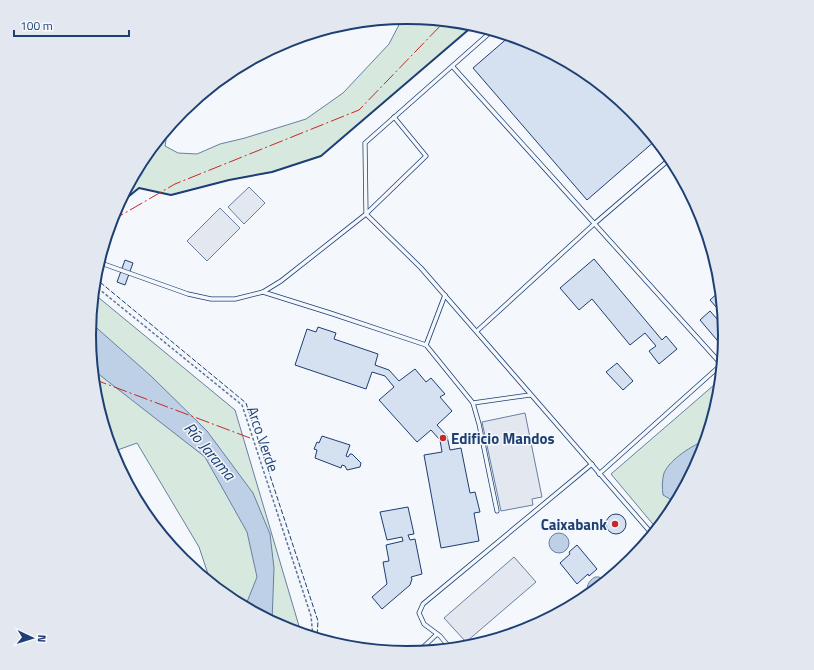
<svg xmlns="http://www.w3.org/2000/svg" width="814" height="670" font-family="'Titillium Web',sans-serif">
  <rect width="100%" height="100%" fill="#f4f7fb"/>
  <g fill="#d7e8df" stroke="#687fa3">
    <path d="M403,17L474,25L321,156L272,172L229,180L171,195L139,188L118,205L143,158L168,128L165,146L178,153L197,154L220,144L245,138L306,119L343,93L389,44Z"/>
    <path d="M93,293L235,410L299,626L298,633L285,629L230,599L209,582V577L199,547L137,443L112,452L95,397L89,335Z"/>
    <path d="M721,379L719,397L706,440L698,443L682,491L683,490L671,512L657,529L611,474Z"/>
  </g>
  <g fill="#e3e8f0" stroke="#687fa3">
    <path d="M249,187L265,203L244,224L228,207Z"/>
    <path d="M220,208L240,228L207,261L187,241Z"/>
    <path d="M525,413L542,497L532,499L533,505L501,511L482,422Z"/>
    <path d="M514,557L536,582L466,642L444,618Z"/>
  </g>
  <g fill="#bed0e5" stroke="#687fa3">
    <path d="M90,322L151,376L207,431L253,493L270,534L274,568L272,622L245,607L257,577L247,532L205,457L92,369L89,335Z"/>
    <path d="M706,440C699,461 689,481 676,499H670L663,495C662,488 662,480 664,473C670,459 693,445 706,440Z"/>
    <circle cx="559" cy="543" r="10"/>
    <path d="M595,577H599L606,581L589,595C585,588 588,581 595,577Z"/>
  </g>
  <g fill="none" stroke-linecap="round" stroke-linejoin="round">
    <path stroke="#bed0e5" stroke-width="2.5" d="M124,193L142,174V160"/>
  </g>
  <g fill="#d5e0f0" stroke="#1d3f73">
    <path d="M510,36L529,41L584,71L632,110L656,140L587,200L473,68Z"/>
    <path d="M594,259L662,340L666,336L677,349L659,364L649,351L656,346L645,333L630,345L592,299L579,310L560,288Z"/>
    <path d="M125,260L133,263L125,285L117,282Z"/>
    <path d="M720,291H721L723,315L710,300Z"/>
    <path d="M710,311L724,327V344L722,346L700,320Z"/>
    <path d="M318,327L336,333L334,339L378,354L375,365L389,370L399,381L415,369L426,382L431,378L445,394L440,397L452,411L437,425L447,436L450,450L461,448L470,493L475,492L480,512L474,513L479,541L441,548L424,455L442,452L440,440L431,430L417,442L379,400L394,387L385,376L372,372L366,389L295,365L307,329L316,332Z"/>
    <path d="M617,363L633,381L623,390L606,372Z"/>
    <path d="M322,436L350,445L346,456L348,457L350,454H352L361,463L360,467L347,470L345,466L342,465L341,468L315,458L317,450L314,449L317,442L319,443Z"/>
    <path d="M408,507L414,534L408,535L410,540L415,539L422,574L411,577L412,579L410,585L382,609L372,597L387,584L383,562L389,561L386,545L403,541L402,537L387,540L380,512Z"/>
    <circle cx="616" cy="524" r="10"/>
    <path d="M577,545L597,569L589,576L588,574L577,584L560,563L570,554L569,552Z"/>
  </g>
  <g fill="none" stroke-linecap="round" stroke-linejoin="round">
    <defs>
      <g id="lane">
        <path d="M493,30L365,143L366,214L421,268L653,535"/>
        <path d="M453,67L722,365"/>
        <path d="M98,262L188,294L211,299H235L263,292L281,281L366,214L426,156L394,117"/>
        <path d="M263,292L330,313L426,345L473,403L479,424L497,511"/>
        <path d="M477,331L594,224L671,158"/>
        <path d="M426,345L445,295"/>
        <path d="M473,403L530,395"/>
        <path d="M599,474L722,364"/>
        <path d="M451,649L440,636L424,624L419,613L423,604L592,464"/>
        <path d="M418,652L437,634"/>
      </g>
    </defs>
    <use href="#lane" stroke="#1d3f73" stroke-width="5"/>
    <path stroke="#5e769c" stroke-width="1.5" stroke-dasharray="3 2" stroke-linecap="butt" d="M94,285L242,405L311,616L313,637"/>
    <use href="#lane" stroke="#f4f7fb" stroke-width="3.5"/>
    <path stroke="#1d3f73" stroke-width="1" stroke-dasharray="5 2" stroke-linecap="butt" d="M95,278L246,403L318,621L317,638"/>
    <path stroke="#1d3f73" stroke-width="2" d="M118,205L139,188L171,195L229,180L272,172L321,156L474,25"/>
    <g stroke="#c62828" stroke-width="1" stroke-dasharray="14 3 2 3" stroke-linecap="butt">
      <path d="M111,221L175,184L359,110L445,21"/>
      <path d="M93,379L250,438"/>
    </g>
  </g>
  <g fill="#c62828" stroke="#f4f7fb" stroke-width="1.5">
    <circle cx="443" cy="438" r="4"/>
    <circle cx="615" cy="524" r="4"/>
  </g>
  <g text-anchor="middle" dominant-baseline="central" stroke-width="3" stroke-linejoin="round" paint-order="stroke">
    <g font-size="15" font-weight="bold" fill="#1d3f73" stroke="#f4f7fb" text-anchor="start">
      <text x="451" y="438">Edificio Mandos</text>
      <text x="607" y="524" text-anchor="end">Caixabank</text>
    </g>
    <g font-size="15" fill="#1d3f73" stroke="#f4f7fb">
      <text transform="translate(263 439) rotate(71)">Arco Verde</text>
    </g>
    <g font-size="16" font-style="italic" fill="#1d3f73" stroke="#f4f7fb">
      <text transform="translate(210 451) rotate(50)">Río Jarama</text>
    </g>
  </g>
  <path d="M0 0H814V670H0ZM96 335a311 311 0 1 1 622 0a311 311 0 1 1-622 0Z" fill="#e3e8f0" fill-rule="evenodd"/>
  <path fill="none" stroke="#1d3f73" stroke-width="2" d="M96 335a311 311 0 1 1 622 0a311 311 0 1 1-622 0Z"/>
  <g transform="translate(32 638) rotate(94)" stroke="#f4f7fb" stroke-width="3" paint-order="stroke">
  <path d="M0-3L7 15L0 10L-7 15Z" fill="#1d3f73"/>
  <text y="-6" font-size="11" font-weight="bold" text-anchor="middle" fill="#1d3f73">N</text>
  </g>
  <path d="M14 30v6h115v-6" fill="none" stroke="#1d3f73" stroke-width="2"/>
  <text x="20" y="30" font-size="12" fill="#1d3f73" stroke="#f4f7fb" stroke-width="3" paint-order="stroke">100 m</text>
</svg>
